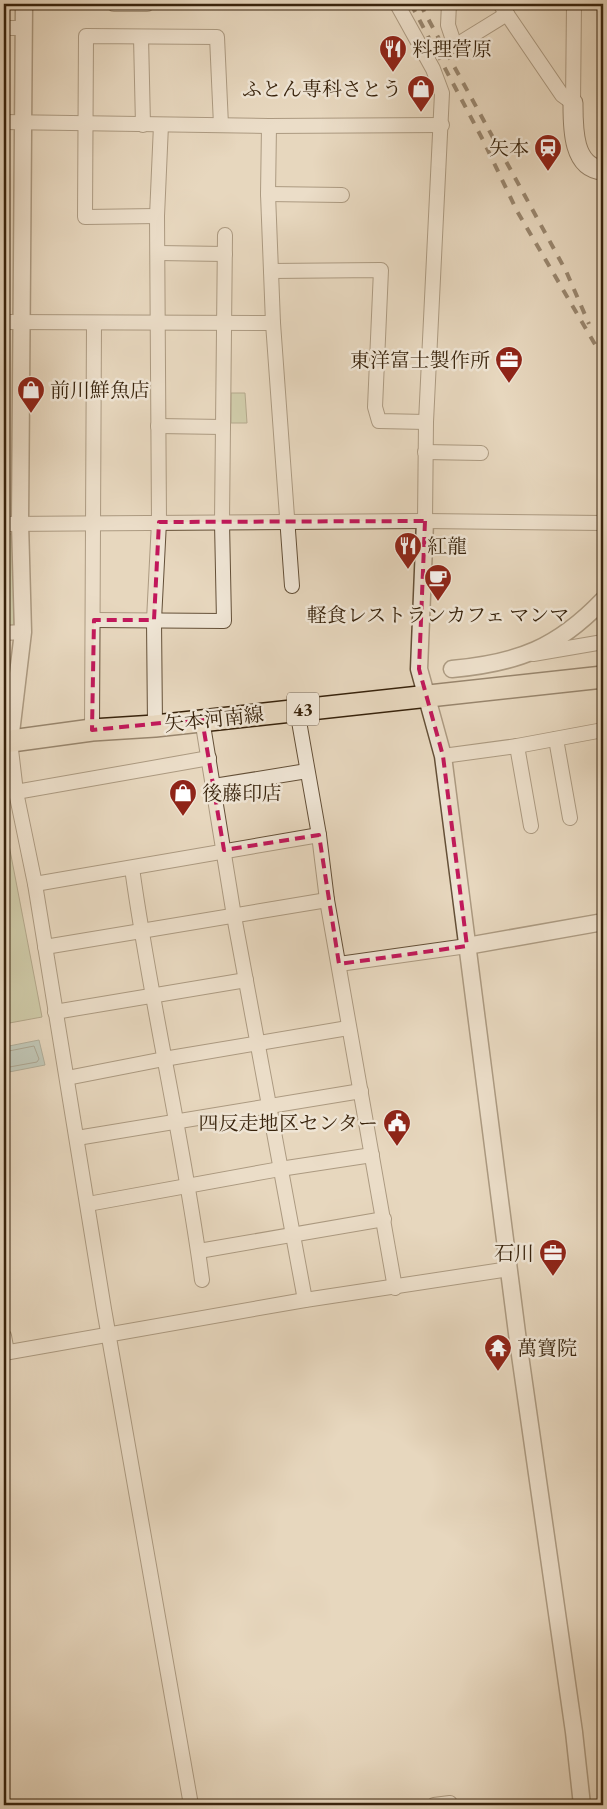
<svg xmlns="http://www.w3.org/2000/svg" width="607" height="1809" font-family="'EB Garamond','Noto Serif JP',serif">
  <rect width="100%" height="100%" fill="#e7d7be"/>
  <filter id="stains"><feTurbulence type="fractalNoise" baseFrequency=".004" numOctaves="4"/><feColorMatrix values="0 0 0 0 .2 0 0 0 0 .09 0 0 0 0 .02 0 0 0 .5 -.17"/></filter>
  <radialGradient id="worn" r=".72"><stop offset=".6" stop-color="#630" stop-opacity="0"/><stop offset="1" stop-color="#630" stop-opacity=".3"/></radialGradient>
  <g fill="#b4be93" stroke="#767050">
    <path d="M231,393H245L247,423H231Z"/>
    <path d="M4,534H15L14,625H4Z"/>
    <path d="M4,819L42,1017L4,1024Z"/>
  </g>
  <path fill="#97b9b3" stroke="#717d70" d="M39,1040L45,1065L4,1073V1047Z"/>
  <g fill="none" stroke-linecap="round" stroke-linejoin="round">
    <path stroke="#686e60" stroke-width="1" d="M4,1052L34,1046L39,1059L37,1062L4,1068"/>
    <defs>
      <g id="minor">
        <path d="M114,4H147"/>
        <path d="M397,4L433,69L442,93L426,422L425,521"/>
        <path d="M449,4L448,25L455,46L507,14"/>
        <path d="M500,4L562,95L573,103"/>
        <path d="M4,28H24"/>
        <path d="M141,37L143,125"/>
        <path d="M573,103L574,4"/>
        <path d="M4,122L269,126L442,125"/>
        <path d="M269,126L268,194L273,323L292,586"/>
        <path d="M268,194L342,195"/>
        <path d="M157,216L85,217L86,36L217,37L221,125"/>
        <path d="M158,253L225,254"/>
        <path d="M271,271L381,270L375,407L379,421L426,422"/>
        <path d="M4,322L273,323"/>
        <path d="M158,426L223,427"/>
        <path d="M425,452L481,453"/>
        <path d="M4,524L425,521L603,523"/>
        <path d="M94,620L224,621L222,522L225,235"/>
        <path d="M4,633L23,632"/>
        <path d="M533,654L603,642"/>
        <path d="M297,710L319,835L327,900L395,1288"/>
        <path d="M202,719L234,916L305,1300"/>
        <path d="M155,726L154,620L159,522L157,216L161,125"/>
        <path d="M92,730L94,323"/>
        <path d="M556,739L570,818"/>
        <path d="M10,741L16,792L35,884L104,1309L191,1805"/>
        <path d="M517,746L531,826"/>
        <path d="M443,756L517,746L603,730"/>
        <path d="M214,786L307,771"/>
        <path d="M16,792L209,758"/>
        <path d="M132,868C151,1006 184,1142 202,1280"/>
        <path d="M35,884L319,835"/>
        <path d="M45,947L327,900"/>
        <path d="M339,964L467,946"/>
        <path d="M55,1012L246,980"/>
        <path d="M67,1078L164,1059L348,1028"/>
        <path d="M77,1138L361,1091"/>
        <path d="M88,1204L280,1169L372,1155"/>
        <path d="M199,1251L384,1219"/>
        <path d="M4,1336L7,1352"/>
        <path d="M4,1353L305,1300L509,1269"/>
        <path d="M434,1805L450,1803V1805"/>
      </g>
      <g id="tertiary">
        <path d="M425,521L419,669L443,756L518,1341L574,1732L582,1805"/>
        <path d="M452,669C518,663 557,648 603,600"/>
        <path d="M10,741L23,632L20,523L24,4"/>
        <path d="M467,946L603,922"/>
      </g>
      <path id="secondary" d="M573,103C573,126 572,168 603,170"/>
      <path id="primary" d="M4,742L92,730L155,726L603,677"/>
    </defs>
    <use href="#minor" stroke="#645038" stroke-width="16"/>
    <use href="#tertiary" stroke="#645038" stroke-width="19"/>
    <use href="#secondary" stroke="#38230c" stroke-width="21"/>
    <use href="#primary" stroke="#38230c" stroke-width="24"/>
    <use href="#minor" stroke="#efe5d5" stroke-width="14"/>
    <use href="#tertiary" stroke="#efe5d5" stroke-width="16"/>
    <use href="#secondary" stroke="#efe5d5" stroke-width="19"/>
    <use href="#primary" stroke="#e7d7be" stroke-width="21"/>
    <g stroke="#38230c" stroke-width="4" stroke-dasharray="9 9" stroke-linecap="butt">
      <path d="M411,4L484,142L517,211L603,358"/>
      <path d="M420,4L566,271L589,324"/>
    </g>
  </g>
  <path d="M0 0H607V1809H0ZM425,521L419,669L443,756L467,946L339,964L319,835L224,850L202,719L92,730L94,620H154L159,522Z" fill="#e7d7be" fill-opacity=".55" fill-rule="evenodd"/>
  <path fill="none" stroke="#c2185b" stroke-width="4" stroke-dasharray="10 6" stroke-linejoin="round" d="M425,521L419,669L443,756L467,946L339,964L319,835L224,850L202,719L92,730L94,620H154L159,522Z"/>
  <defs>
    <symbol id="restaurant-pin" viewBox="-11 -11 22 30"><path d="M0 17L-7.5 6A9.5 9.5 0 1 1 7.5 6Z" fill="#8f2418" stroke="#efe5d5"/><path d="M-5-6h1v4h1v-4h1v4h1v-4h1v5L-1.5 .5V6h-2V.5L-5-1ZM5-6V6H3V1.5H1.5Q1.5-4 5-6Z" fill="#fff"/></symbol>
    <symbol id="shop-pin" viewBox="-11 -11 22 30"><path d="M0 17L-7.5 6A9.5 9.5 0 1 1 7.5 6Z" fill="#8f2418" stroke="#efe5d5"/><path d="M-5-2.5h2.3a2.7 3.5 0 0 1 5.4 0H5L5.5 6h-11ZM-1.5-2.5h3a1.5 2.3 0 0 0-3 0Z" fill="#fff"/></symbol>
    <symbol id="station-pin" viewBox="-11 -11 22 30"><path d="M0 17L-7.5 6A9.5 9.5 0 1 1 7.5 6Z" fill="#8f2418" stroke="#efe5d5"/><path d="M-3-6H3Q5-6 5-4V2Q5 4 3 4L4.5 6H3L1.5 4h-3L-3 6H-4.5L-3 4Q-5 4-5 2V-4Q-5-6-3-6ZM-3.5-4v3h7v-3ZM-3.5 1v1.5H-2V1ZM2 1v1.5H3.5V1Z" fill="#fff"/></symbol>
    <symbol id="office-pin" viewBox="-11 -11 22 30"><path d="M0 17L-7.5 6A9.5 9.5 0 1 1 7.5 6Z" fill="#8f2418" stroke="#efe5d5"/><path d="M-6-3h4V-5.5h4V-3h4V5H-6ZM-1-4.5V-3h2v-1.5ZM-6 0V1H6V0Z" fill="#fff"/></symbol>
    <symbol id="cafe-pin" viewBox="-11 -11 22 30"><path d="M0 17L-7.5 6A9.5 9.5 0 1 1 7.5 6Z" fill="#8f2418" stroke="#efe5d5"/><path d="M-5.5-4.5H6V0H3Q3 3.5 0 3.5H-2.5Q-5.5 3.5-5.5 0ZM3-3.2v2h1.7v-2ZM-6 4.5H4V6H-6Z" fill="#fff"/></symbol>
    <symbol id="civic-pin" viewBox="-11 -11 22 30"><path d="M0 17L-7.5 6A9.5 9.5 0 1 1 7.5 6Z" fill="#8f2418" stroke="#efe5d5"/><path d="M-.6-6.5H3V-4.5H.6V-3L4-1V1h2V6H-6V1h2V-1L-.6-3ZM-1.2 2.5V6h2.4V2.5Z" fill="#fff"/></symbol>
    <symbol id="temple-pin" viewBox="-11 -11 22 30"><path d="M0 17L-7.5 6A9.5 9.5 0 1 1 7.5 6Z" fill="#8f2418" stroke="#efe5d5"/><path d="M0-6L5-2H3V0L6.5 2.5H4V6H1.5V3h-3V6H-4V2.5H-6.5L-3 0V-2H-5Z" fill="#fff"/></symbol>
  </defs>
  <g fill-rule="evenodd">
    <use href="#restaurant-pin" x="377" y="33" width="32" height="43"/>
    <use href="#shop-pin" x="405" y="73" width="32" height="43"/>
    <use href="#station-pin" x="532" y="132" width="32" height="43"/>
    <use href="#office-pin" x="493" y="344" width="32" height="43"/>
    <use href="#shop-pin" x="15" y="374" width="32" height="43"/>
    <use href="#restaurant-pin" x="392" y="530" width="32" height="43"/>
    <use href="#cafe-pin" x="422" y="562" width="32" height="43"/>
    <use href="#shop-pin" x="167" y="777" width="32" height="43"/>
    <use href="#civic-pin" x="381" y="1107" width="32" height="43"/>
    <use href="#office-pin" x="537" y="1237" width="32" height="43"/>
    <use href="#temple-pin" x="482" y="1332" width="32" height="43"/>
  </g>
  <g text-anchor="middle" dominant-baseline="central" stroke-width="5" stroke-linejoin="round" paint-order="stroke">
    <rect fill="#efe5d5" stroke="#6f5d48" stroke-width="1" x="287" y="692.5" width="32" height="33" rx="4"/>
    <g font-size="19" font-weight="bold" fill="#38230c">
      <text x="303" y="709">43</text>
    </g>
    <g font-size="20" fill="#38230c" stroke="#efe5d5" text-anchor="start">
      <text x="412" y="49">料理菅原</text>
      <text x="402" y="89" text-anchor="end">ふとん専科さとう</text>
      <text x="529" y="148" text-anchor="end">矢本</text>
      <text x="490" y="360" text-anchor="end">東洋富士製作所</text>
      <text x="50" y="390">前川鮮魚店</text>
      <text x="427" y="546">紅龍</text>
      <text x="438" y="615" text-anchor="middle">軽食レストランカフェ マンマ</text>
      <text x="202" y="793">後藤印店</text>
      <text x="378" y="1123" text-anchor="end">四反走地区センター</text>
      <text x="534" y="1253" text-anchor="end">石川</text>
      <text x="517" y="1348">萬寶院</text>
    </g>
    <g font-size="20" fill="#38230c" stroke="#efe5d5">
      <text transform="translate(214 719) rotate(-6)">矢本河南線</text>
    </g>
  </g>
  <rect width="607" height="1809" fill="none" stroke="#e7d7be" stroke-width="20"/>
  <rect x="5" y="5" width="597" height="1799" fill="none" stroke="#38230c" stroke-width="2.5"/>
  <rect x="10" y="10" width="587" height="1789" fill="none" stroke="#38230c"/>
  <rect width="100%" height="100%" filter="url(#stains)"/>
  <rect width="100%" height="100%" fill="url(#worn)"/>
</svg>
